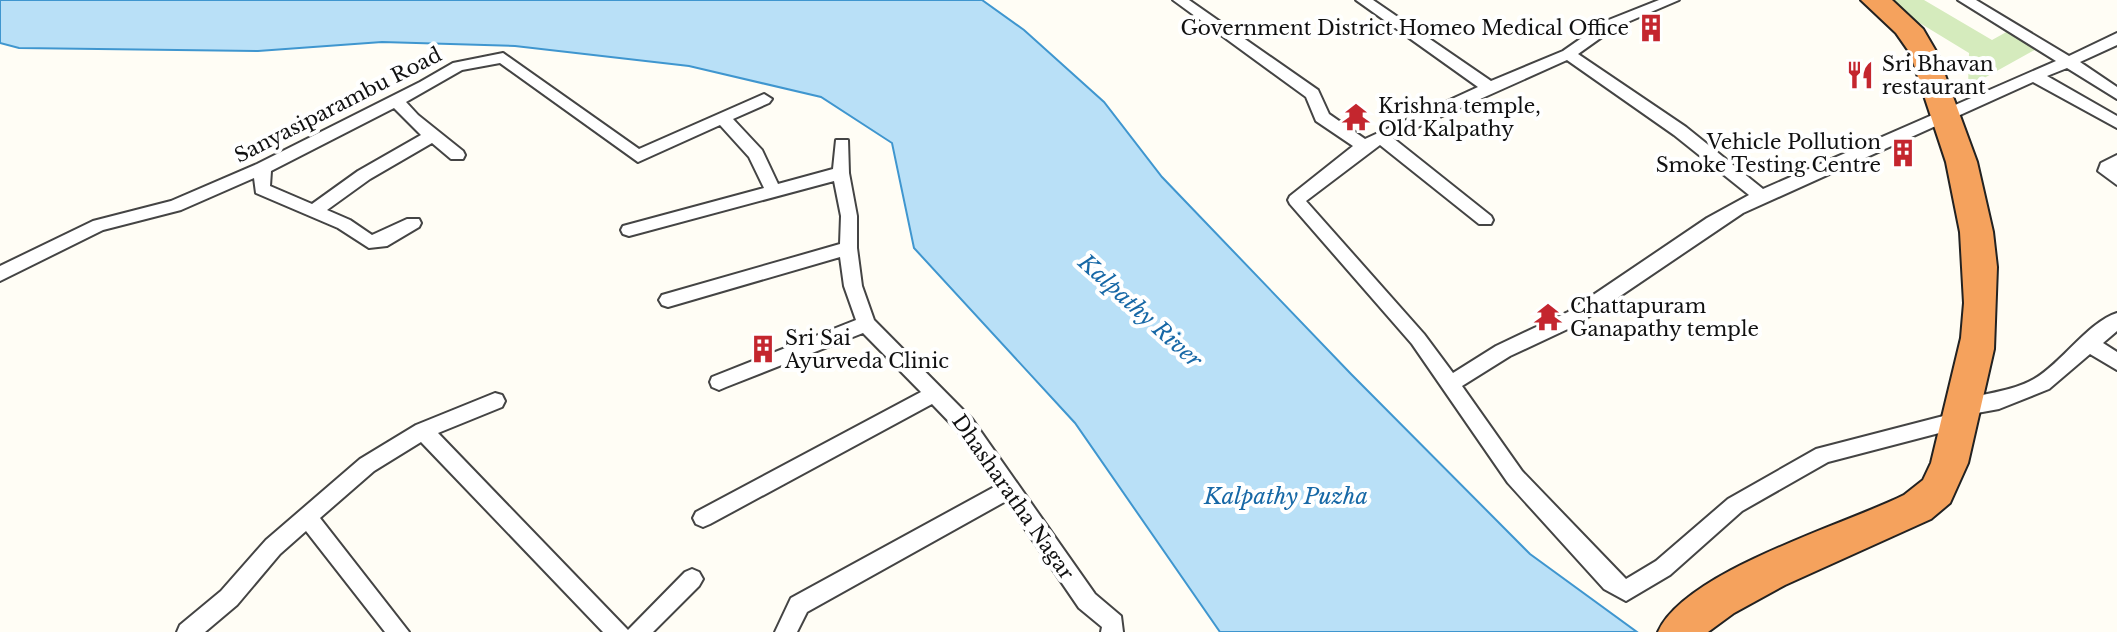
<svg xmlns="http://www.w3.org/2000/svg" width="2117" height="632" font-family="'Libre Baskerville',serif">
  <rect width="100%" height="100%" fill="#fffdf5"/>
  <path fill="#d5ebbd" d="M1882,0H1924L1992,40L2010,30L2040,47L1968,87L1969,53Z"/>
  <path fill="#b9e0f7" stroke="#3f96cf" stroke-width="2" d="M0,0H982L1024,30L1104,102L1162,177L1351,374L1530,554L1637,632H1220L1075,423L914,248L892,143L821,97L689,66L515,46L382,42L258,51L19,48L0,43Z"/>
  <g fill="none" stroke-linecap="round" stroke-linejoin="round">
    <defs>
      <g id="street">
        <path d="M1173,0H1189L1318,90L1329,114L1365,139L1478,87L1356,0H1373L1491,81L1563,51L1606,21L1659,0H1679L1616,27L1578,54L1686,127L1763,189L2056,61L1958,0H1976L2069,56L2117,33V45L2080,62L2117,87V99L2067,68L2047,76L2117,116V128L2033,82L1743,213L1604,307L1572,327L1510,356L1462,386L1522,471L1626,579L1656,561L1728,499L1816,449L1955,413L1952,408L1955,402C1981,393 2009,393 2034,379C2061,364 2088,322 2117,313V331L2103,343L2117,352V370L2090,354L2049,389L1999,409L1966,415L1969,420L1966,426L1828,462L1742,511L1670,575L1626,601L1604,589L1508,483L1412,344L1290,204L1288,200L1290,196L1353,146L1316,121L1306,97ZM1567,60L1674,135L1749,195L1707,218L1568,312L1496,346L1453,373L1424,334L1306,201L1380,145L1479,224H1491L1493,220L1491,216L1393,138Z"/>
        <path d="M503,53L639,149L764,94L772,99L769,103L733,119L762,150L778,184L833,169L836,140H848L849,173L857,216V248L862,286L874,320L972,419L1095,594L1121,616L1123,632H1101L1102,627L1079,608L1006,501L807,612L797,632H775L791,598L996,486L958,431L932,404L710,524L703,527L696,524L693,518L696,512L921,392L863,333L726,387L719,390L712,387L710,382L712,377L856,320L844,286L840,257L668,307L662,305L659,300L662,295L840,244L841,216L834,181L629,236L623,234L621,230L623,226L764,188L749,157L720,125L638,162L500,63L462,70L406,102L418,115L463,151L465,155L463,159H451L432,143L370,179L327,210L350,220L372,235L407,219H419L421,223L419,227L387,246L369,248L338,228L256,193L254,178L181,210L103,230L0,281V266L93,221L171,201L257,164L420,82L453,63ZM394,108L421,135L358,171L312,204L270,186L271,171Z"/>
        <path d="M2117,155V185L2098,171L2101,163Z"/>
        <path d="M495,393L502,395L505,401L502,407L438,433L628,630L685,572L692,569L699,572L703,579L699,586L653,632H603L421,442L374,471L320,518L409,632H385L306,531L280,554L237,605L205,632H177L180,625L221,591L266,540L360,459L416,425Z"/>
      </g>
      <path id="highway" d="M1861,0H1892L1923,29L1937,53L1977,162L1993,232L1997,267L1994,349L1968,463L1950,503L1931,519L1785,585L1734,613L1708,632H1658C1685,571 1844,525 1904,495L1923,480L1931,463L1961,338L1964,303L1960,232L1946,162L1910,53L1896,33Z"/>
    </defs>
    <use href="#street" stroke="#444" stroke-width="4"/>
    <use href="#highway" stroke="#222" stroke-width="4"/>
    <use href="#street" fill="#fff" fill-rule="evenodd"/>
    <use href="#highway" fill="#f5a25d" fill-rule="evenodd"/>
  </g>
  <defs>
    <symbol id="building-bare" viewBox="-9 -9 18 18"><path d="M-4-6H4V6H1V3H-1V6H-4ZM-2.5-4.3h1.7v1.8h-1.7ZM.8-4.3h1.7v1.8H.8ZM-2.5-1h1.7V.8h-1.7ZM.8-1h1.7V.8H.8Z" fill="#c4262e" stroke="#fff" stroke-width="2.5" paint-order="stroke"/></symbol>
    <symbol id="restaurant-bare" viewBox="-9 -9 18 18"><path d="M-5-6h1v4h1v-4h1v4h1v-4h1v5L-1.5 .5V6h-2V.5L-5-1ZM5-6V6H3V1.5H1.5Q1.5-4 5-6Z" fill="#c4262e" stroke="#fff" stroke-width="2.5" paint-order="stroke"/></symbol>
    <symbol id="temple-bare" viewBox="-9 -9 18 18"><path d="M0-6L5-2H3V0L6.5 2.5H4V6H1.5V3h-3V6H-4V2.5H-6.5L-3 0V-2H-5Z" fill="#c4262e" stroke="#fff" stroke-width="2.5" paint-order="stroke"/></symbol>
  </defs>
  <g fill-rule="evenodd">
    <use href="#building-bare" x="1631" y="8" width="40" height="40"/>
    <use href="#restaurant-bare" x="1840" y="55" width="40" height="40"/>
    <use href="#temple-bare" x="1336" y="97" width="40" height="40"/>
    <use href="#building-bare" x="1883" y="133" width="40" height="40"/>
    <use href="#temple-bare" x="1528" y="297" width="40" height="40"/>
    <use href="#building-bare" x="743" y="329" width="40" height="40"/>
  </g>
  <g text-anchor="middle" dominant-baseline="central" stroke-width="8" stroke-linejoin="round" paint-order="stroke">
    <g font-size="20" fill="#111" stroke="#fff" text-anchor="start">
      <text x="1629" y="28" text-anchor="end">Government District Homeo Medical Office</text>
      <text x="1882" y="64">Sri Bhavan<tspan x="1882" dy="23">restaurant</tspan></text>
      <text x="1378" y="106">Krishna temple,<tspan x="1378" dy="23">Old Kalpathy</tspan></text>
      <text x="1881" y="142" text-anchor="end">Vehicle Pollution<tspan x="1881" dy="23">Smoke Testing Centre</tspan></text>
      <text x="1570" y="306">Chattapuram<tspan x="1570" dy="23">Ganapathy temple</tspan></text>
      <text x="785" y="338">Sri Sai<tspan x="785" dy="23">Ayurveda Clinic</tspan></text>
    </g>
    <g font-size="20" fill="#111" stroke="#fff">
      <text transform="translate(338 105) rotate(-27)">Sanyasiparambu Road</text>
      <text transform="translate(1013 497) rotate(55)">Dhasharatha Nagar</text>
    </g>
    <g font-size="22" font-style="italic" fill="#1768a6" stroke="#fff">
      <text transform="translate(1140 311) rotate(42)">Kalpathy River</text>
      <text x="1286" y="496">Kalpathy Puzha</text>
    </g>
  </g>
</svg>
